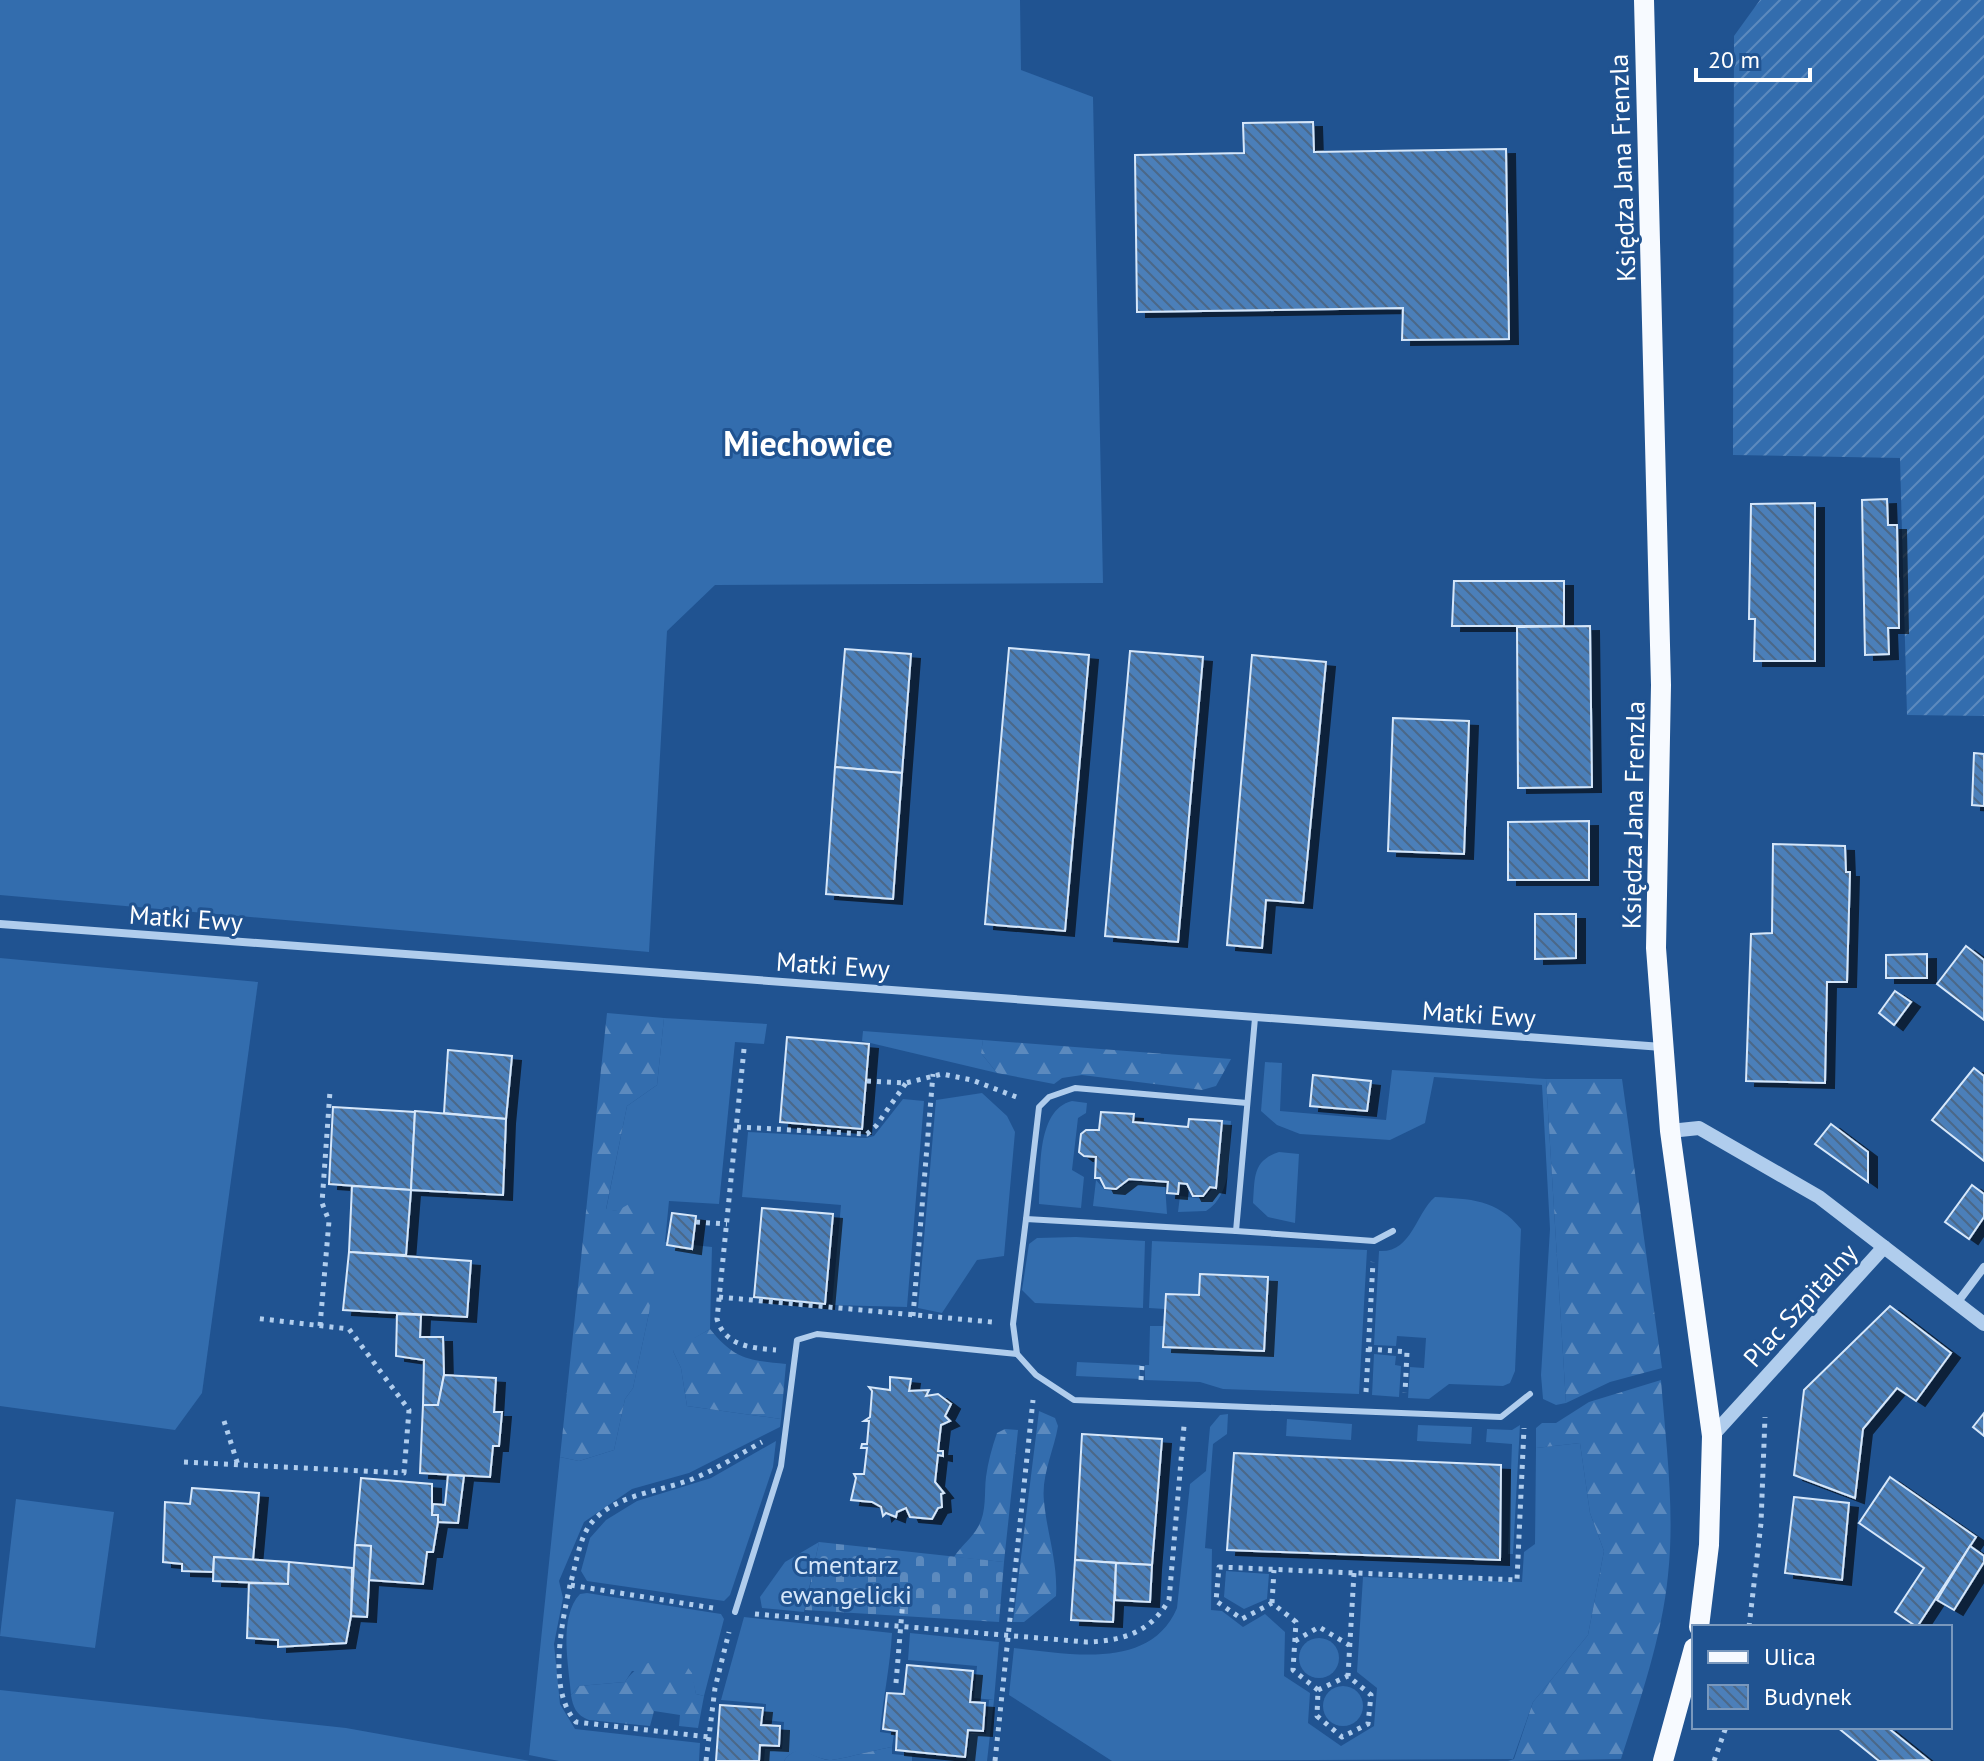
<svg xmlns="http://www.w3.org/2000/svg" width="1984" height="1761" font-family="'PT Sans',sans-serif">
  <defs>
    <pattern id="forest-firs" width="22" height="20" patternUnits="userSpaceOnUse" patternTransform="scale(2)"><rect width="22" height="20" fill="#336dae"/><path d="M5 1l3.5 6h-7zM16 11l3.5 6h-7z" fill="#5c8abe"/></pattern>
    <pattern id="cemetery-stones" width="16" height="16" patternUnits="userSpaceOnUse" patternTransform="scale(2)"><rect width="16" height="16" fill="#336dae"/><path d="M2 7V4a2 2 0 0 1 4 0v3zM10 15v-3a2 2 0 0 1 4 0v3z" fill="#5c8abe"/></pattern>
    <pattern id="garden-furrows" width="10" height="10" patternUnits="userSpaceOnUse" patternTransform="scale(2)"><rect width="10" height="10" fill="#336dae"/><path d="M-1 1l2-2M0 10L10 0M9 11l2-2" fill="none" stroke="#5c8abe"/></pattern>
    <pattern id="building-back-hatch" width="6" height="6" patternUnits="userSpaceOnUse" patternTransform="scale(2)"><rect width="6" height="6" fill="#4c7fb9"/><path d="M-1 5l2 2M0 0l6 6M5-1l2 2" fill="none" stroke="#4c6888"/></pattern>
    <filter id="shadow"><feDropShadow dx="9" dy="5" stdDeviation="0" flood-color="#0009"/></filter>
  </defs>
  <rect width="100%" height="100%" fill="#205391"/>
  <g fill="#336dae">
    <path d="M0,0H1020L1021,70L1093,97L1103,583L715,585L667,631L649,952L0,895Z"/>
    <path d="M0,958L258,982L202,1393L175,1430L0,1406Z"/>
    <path d="M664,1018L767,1024L764,1044L735,1042L719,1204L669,1201L665,1242L712,1247L710,1329L673,1351L681,1368L687,1406L781,1419L780,1427L689,1473L632,1489L584,1522L559,1581L563,1598L554,1644L560,1704L575,1729L700,1743L699,1761H559L529,1755L560,1457L579,1461L614,1450L625,1399L633,1388L649,1313L617,1211L606,1210L627,1106L657,1085Z"/>
    <path d="M863,1031L983,1040L981,1053L997,1073L862,1041Z"/>
    <path d="M1265,1062L1282,1063L1280,1111L1386,1120L1392,1070L1546,1079L1566,1403L1556,1405L1543,1399L1541,1375L1550,1229L1542,1085L1434,1077L1425,1123L1390,1140L1300,1134L1277,1125L1261,1111Z"/>
    <path d="M982,1093L1007,1116L1015,1132L1004,1256L977,1260L942,1313L918,1308L936,1100Z"/>
    <path d="M903,1099L924,1101L907,1307L832,1305L841,1205L742,1197L748,1132L866,1138L874,1136Z"/>
    <path d="M1072,1101L1087,1103L1086,1113L1078,1118L1072,1170L1084,1177L1081,1208L1039,1204C1041,1175 1035,1110 1072,1101Z"/>
    <path d="M1223,1120L1231,1121C1229,1150 1234,1194 1206,1211L1178,1212L1180,1196L1204,1199L1212,1189L1217,1190Z"/>
    <path d="M1279,1152L1299,1154L1295,1223L1268,1217L1253,1203C1255,1178 1252,1161 1279,1152Z"/>
    <path d="M1096,1180L1105,1190L1117,1191C1130,1177 1147,1182 1165,1184L1167,1214L1093,1206Z"/>
    <path d="M1435,1197C1470,1199 1497,1199 1521,1229L1515,1371L1510,1383L1503,1386L1449,1384L1429,1399L1408,1398L1410,1367L1424,1368L1426,1338L1397,1336L1396,1346L1374,1345L1379,1251C1412,1253 1415,1214 1435,1197Z"/>
    <path d="M1076,1237L1145,1241L1143,1308L1035,1303L1022,1290L1029,1244L1037,1238Z"/>
    <path d="M1152,1241L1367,1250L1359,1394L1223,1389L1200,1382L1145,1380V1365H1149L1150,1326H1164L1163,1347L1264,1350L1267,1277L1200,1274L1199,1295L1166,1294L1165,1309L1149,1308Z"/>
    <path d="M1374,1354L1396,1356L1395,1365L1401,1366L1399,1397L1372,1395Z"/>
    <path d="M1077,1362L1140,1365V1379L1076,1376Z"/>
    <path d="M1228,1414L1227,1434L1213,1444L1205,1548L1212,1549L1211,1610L1222,1611L1243,1627L1265,1614L1285,1632L1284,1676L1310,1693L1308,1723L1341,1746L1374,1726L1377,1688L1357,1672L1363,1577L1522,1582L1524,1552L1535,1544L1536,1448L1580,1443L1590,1513L1604,1551L1588,1635L1533,1702L1513,1759L1112,1761L1009,1695L1014,1648C1067,1653 1150,1672 1177,1608L1190,1484L1206,1471L1210,1427L1220,1415Z"/>
    <path d="M1287,1419L1352,1424L1351,1440L1286,1436Z"/>
    <path d="M1418,1425L1472,1427L1471,1444L1417,1441Z"/>
    <path d="M1520,1425L1513,1554H1508L1512,1444L1486,1442L1487,1429L1512,1430Z"/>
    <path d="M776,1441L773,1467L730,1595L724,1601L587,1581L581,1571L590,1538L606,1520L637,1501L711,1478Z"/>
    <path d="M16,1499L114,1512L95,1648L0,1636Z"/>
    <path d="M819,1542L804,1612L762,1608L760,1597L785,1562Z"/>
    <path d="M1226,1571L1269,1574L1267,1599L1244,1609L1224,1597Z"/>
    <path d="M587,1593L721,1614L724,1619L704,1696L696,1694L691,1673L632,1671L625,1682L579,1686L571,1695C569,1666 558,1617 580,1594Z"/>
    <path d="M744,1617L892,1633C890,1668 883,1698 880,1732L894,1734L892,1747C877,1749 841,1760 829,1760C812,1759 798,1741 784,1761H764L765,1749H782L784,1722L765,1720L766,1704L721,1700Z"/>
    <path d="M910,1633L999,1642L994,1700L974,1698L977,1666L908,1660Z"/>
    <circle cx="1319" cy="1658" r="20"/>
    <circle cx="1343" cy="1706" r="20"/>
    <path d="M0,1690L346,1728L530,1761H0Z"/>
  </g>
  <g fill="url(#forest-firs)">
    <path d="M607,1013L664,1018L657,1085L627,1106L606,1209L617,1211L634,1201L653,1206L660,1220L649,1313L633,1388L625,1399L614,1450L579,1461L560,1457Z"/>
    <path d="M983,1040L1231,1059L1216,1086L1202,1090L1082,1075L1062,1078L1054,1084L997,1073L981,1053Z"/>
    <path d="M1546,1079H1622L1662,1368L1610,1382L1566,1403Z"/>
    <path d="M710,1329C735,1360 748,1360 786,1364L781,1419L687,1406L681,1368L673,1351L683,1336L694,1338Z"/>
    <path d="M1661,1380C1666,1445 1675,1511 1668,1575C1662,1637 1640,1700 1621,1759L1508,1761L1514,1759L1533,1702L1588,1635L1604,1551L1590,1513L1580,1443L1536,1448V1428L1542,1423H1556L1589,1402Z"/>
    <path d="M1039,1411L1055,1418L1058,1426C1054,1450 1041,1476 1044,1501C1047,1534 1058,1562 1056,1596L1024,1622H1013Z"/>
    <path d="M1005,1429L1018,1430L1004,1562L954,1557C961,1546 972,1538 978,1527C987,1512 984,1493 986,1477C988,1462 992,1447 997,1433Z"/>
    <path d="M671,1659L682,1660L692,1673L696,1694L704,1696L698,1728L679,1726L680,1715L654,1711L650,1726L589,1720C576,1715 573,1707 571,1695L579,1686L625,1682C636,1665 651,1660 671,1659Z"/>
    <path d="M989,1700H994L987,1761H967L970,1733L986,1734Z"/>
    <path d="M892,1747V1754L912,1756V1761H784C799,1739 812,1759 829,1760C841,1760 877,1749 892,1747Z"/>
  </g>
  <path fill="url(#cemetery-stones)" d="M819,1542L1004,1562L999,1622L805,1610Z"/>
  <path fill="url(#garden-furrows)" d="M1760,0H1984V716L1907,715L1900,458L1733,455L1734,36Z"/>
  <g fill="url(#building-back-hatch)" stroke="#d6e7fa" stroke-width="2" filter="url(#shadow)">
    <path d="M1313,122L1314,152L1506,149L1509,339L1402,340L1403,308L1137,312L1135,155L1244,153L1243,123Z"/>
    <path d="M1887,499L1888,525H1897L1899,628H1888L1889,654L1865,655L1862,500Z"/>
    <path d="M1815,503V661H1754L1755,619H1749L1751,504Z"/>
    <path d="M1454,581H1564V626H1452Z"/>
    <path d="M1590,626L1592,787L1518,788L1517,627Z"/>
    <path d="M1009,648L1089,655L1065,931L985,924Z"/>
    <path d="M845,649L911,654L902,773L835,767Z"/>
    <path d="M1130,651L1203,657L1178,942L1105,936Z"/>
    <path d="M1252,655L1326,662L1303,903L1266,900L1262,948L1227,945Z"/>
    <path d="M1393,718L1469,721L1464,854L1388,851Z"/>
    <path d="M1974,753L1984,754V806L1972,805Z"/>
    <path d="M835,767L902,773L893,899L826,894Z"/>
    <path d="M1589,821V880H1508V822Z"/>
    <path d="M1773,844L1845,846L1846,872H1850L1847,982H1827L1825,1083L1746,1081L1751,934L1772,933Z"/>
    <path d="M1535,914H1576V958L1535,959Z"/>
    <path d="M1966,946L1984,960V1020L1937,984Z"/>
    <path d="M1927,954V978H1886V955Z"/>
    <path d="M1895,991L1911,1002L1894,1025L1879,1013Z"/>
    <path d="M787,1037L869,1044L862,1129L780,1122Z"/>
    <path d="M448,1050L512,1056L506,1119L444,1113Z"/>
    <path d="M1974,1068L1984,1076V1161L1932,1120Z"/>
    <path d="M1313,1075L1371,1081L1367,1111L1310,1106Z"/>
    <path d="M333,1107L415,1112L411,1190L329,1184Z"/>
    <path d="M415,1111L506,1119L503,1195L411,1190Z"/>
    <path d="M1101,1112L1134,1114L1133,1122L1188,1127L1189,1119L1222,1121L1216,1188L1210,1187L1203,1196H1193L1187,1184L1179,1183L1178,1194L1167,1193L1168,1182L1129,1179L1116,1189L1105,1188L1100,1178H1095L1096,1157L1084,1156L1079,1152L1081,1134L1086,1130H1099Z"/>
    <path d="M1831,1124L1868,1152V1182L1815,1144Z"/>
    <path d="M1972,1185L1984,1194V1217L1969,1239L1945,1222Z"/>
    <path d="M352,1186L411,1190L406,1255L349,1252Z"/>
    <path d="M762,1208L833,1214L825,1304L754,1297Z"/>
    <path d="M672,1213L696,1216L692,1249L667,1245Z"/>
    <path d="M349,1252L471,1261L467,1317L343,1310Z"/>
    <path d="M1200,1274L1268,1277L1264,1351L1163,1347L1166,1294L1199,1295Z"/>
    <path d="M1890,1306L1951,1353L1916,1401L1897,1388L1863,1429L1855,1498L1794,1475L1804,1390Z"/>
    <path d="M397,1314L421,1315L420,1337H443L444,1375L438,1405H423L424,1360L396,1356Z"/>
    <path d="M444,1375L496,1378L494,1412H502L499,1446H493L490,1477L420,1473L423,1405H438Z"/>
    <path d="M890,1377L911,1379L909,1391L929,1390L926,1396L938,1394L951,1404L945,1416L950,1421L941,1425L938,1451H943V1456L938,1455L935,1482L944,1493L941,1494L942,1507L938,1508L932,1519L910,1517L906,1508L897,1512L896,1517L886,1513L883,1516L881,1507L872,1502L851,1500L856,1478L854,1474H864L867,1448H861L862,1444H867L869,1421H864L870,1417L872,1391L869,1387L890,1390Z"/>
    <path d="M1984,1413V1436L1973,1427Z"/>
    <path d="M1082,1434L1162,1439L1152,1565L1075,1560Z"/>
    <path d="M1234,1453L1501,1465L1500,1560L1227,1550Z"/>
    <path d="M448,1475L464,1476L458,1523L438,1522V1515H432L433,1504L445,1505Z"/>
    <path d="M1890,1477L1976,1537L1917,1627L1895,1612L1924,1568L1859,1523Z"/>
    <path d="M361,1478L432,1484V1515H438V1522L433,1552H427L423,1584L369,1580L371,1546L355,1545Z"/>
    <path d="M192,1488L259,1493L253,1560L214,1557L213,1572L182,1571V1564L163,1562L165,1502L190,1504Z"/>
    <path d="M1794,1497L1849,1503L1842,1580L1785,1573Z"/>
    <path d="M355,1545L371,1546L367,1617L351,1616Z"/>
    <path d="M1970,1546L1984,1556V1562L1954,1610L1937,1600Z"/>
    <path d="M214,1557L289,1562L288,1584L213,1581Z"/>
    <path d="M1075,1560L1116,1563L1113,1622L1071,1620Z"/>
    <path d="M289,1562L352,1568L351,1616L346,1643L278,1647V1640L247,1638L249,1583L288,1584Z"/>
    <path d="M1116,1563L1152,1565L1150,1602L1115,1600Z"/>
    <path d="M907,1665L973,1671L970,1702L985,1703L983,1731L968,1730L965,1757L896,1750L897,1731L883,1729L887,1693L904,1694Z"/>
    <path d="M720,1705L763,1708L761,1725L780,1726L779,1746L760,1745L759,1761H716Z"/>
    <path d="M1837,1727H1887L1928,1760L1879,1761Z"/>
  </g>
  <g fill="none" stroke-linecap="round" stroke-linejoin="round">
    <g stroke="#b0cded" stroke-width="5" stroke-dasharray="4 6" stroke-linecap="butt">
      <path d="M744,1049L717,1319C725,1346 751,1348 776,1350"/>
      <path d="M867,1081L906,1083L942,1074L972,1080L1019,1098"/>
      <path d="M737,1127L867,1134L876,1126L906,1083"/>
      <path d="M696,1222L727,1224"/>
      <path d="M719,1297L992,1322"/>
      <path d="M913,1316L933,1074"/>
      <path d="M320,1326L329,1221L322,1203L330,1091"/>
      <path d="M1368,1349L1407,1352L1405,1393"/>
      <path d="M1141,1380L1142,1365"/>
      <path d="M1366,1392L1373,1262"/>
      <path d="M224,1421L238,1465"/>
      <path d="M184,1462L404,1473L409,1410L349,1329L254,1318"/>
      <path d="M1354,1573L1348,1676L1371,1695L1368,1724L1342,1737L1317,1716L1318,1690L1293,1670L1296,1622L1272,1603L1242,1619L1216,1601L1219,1567L1517,1580L1524,1428"/>
      <path d="M570,1585C562,1623 547,1690 576,1722L709,1737"/>
      <path d="M1272,1603L1274,1570"/>
      <path d="M713,1608L570,1585C576,1566 579,1536 593,1521C618,1494 658,1492 690,1480C716,1470 738,1455 762,1442"/>
      <path d="M755,1614L1086,1642C1122,1641 1150,1633 1169,1600L1184,1426"/>
      <path d="M1749,1627L1761,1523L1765,1417"/>
      <path d="M1295,1641L1319,1627L1349,1645"/>
      <path d="M896,1683L903,1599"/>
      <path d="M1318,1690L1348,1676"/>
      <path d="M706,1761L715,1688L729,1632"/>
      <path d="M995,1761L1033,1400"/>
      <path d="M1714,1761L1726,1727"/>
    </g>
    <g stroke="#b0cded" stroke-width="6">
      <path d="M1255,1018L1236,1231L1374,1241L1393,1231"/>
      <path d="M1026,1219L1039,1107L1049,1097L1075,1088L1247,1103"/>
      <path d="M1017,1354L1036,1375L1074,1400L1501,1417L1530,1394"/>
      <path d="M735,1612L781,1466L797,1340L817,1334L1017,1354L1013,1324L1026,1219L1236,1231"/>
    </g>
    <g stroke="#b0cded" stroke-width="8">
      <path d="M0,924L1662,1047"/>
      <path d="M1957,1303L1984,1267"/>
    </g>
    <g stroke="#b0cded" stroke-width="14">
      <path d="M1670,1131L1699,1128L1819,1197L1984,1324"/>
      <path d="M1712,1436L1884,1247"/>
    </g>
    <g stroke="#f7faff" stroke-width="20">
      <path d="M1644,0L1661,685L1656,948L1670,1131L1712,1436L1709,1545L1699,1627"/>
      <path d="M1663,1761L1694,1648"/>
    </g>
  </g>
  <g text-anchor="middle" dominant-baseline="central" stroke-width="6" stroke-linejoin="round" paint-order="stroke">
    <g font-size="26" fill="#fff" stroke="#205391">
      <text transform="translate(1622 168) rotate(-92)">Księdza Jana Frenzla</text>
      <text transform="translate(1633 815) rotate(-89)">Księdza Jana Frenzla</text>
      <text transform="translate(186 918) rotate(4)">Matki Ewy</text>
      <text transform="translate(833 965) rotate(4)">Matki Ewy</text>
      <text transform="translate(1479 1014) rotate(4)">Matki Ewy</text>
      <text transform="translate(1800 1305) rotate(-48)">Plac Szpitalny</text>
    </g>
    <g font-size="26" fill="#d6e7fa" stroke="#205391">
      <text x="846" y="1564">Cmentarz<tspan x="846" dy="30">ewangelicki</tspan></text>
    </g>
    <g font-size="34" font-weight="bold" fill="#fff" stroke="#205391">
      <text x="808" y="443">Miechowice</text>
    </g>
  </g>
  <rect x="1692" y="1625" width="260" height="104" fill="#205391" stroke="#7998bd" stroke-width="2"/>
  <rect x="1708" y="1651" width="40" height="12" fill="#f7faff" stroke="#7998bd" stroke-width="2"/>
  <text x="1764" y="1665" font-size="24" fill="#ffffff">Ulica</text>
  <rect x="1708" y="1685" width="40" height="24" fill="url(#building-back-hatch)" stroke="#7998bd" stroke-width="2"/>
  <text x="1764" y="1705" font-size="24" fill="#ffffff">Budynek</text>
  <path d="M1696 68v12h114v-12" fill="none" stroke="#ffffff" stroke-width="4"/>
  <text x="1708" y="68" font-size="24" fill="#ffffff" stroke="#205391" stroke-width="6" paint-order="stroke">20 m</text>
</svg>
